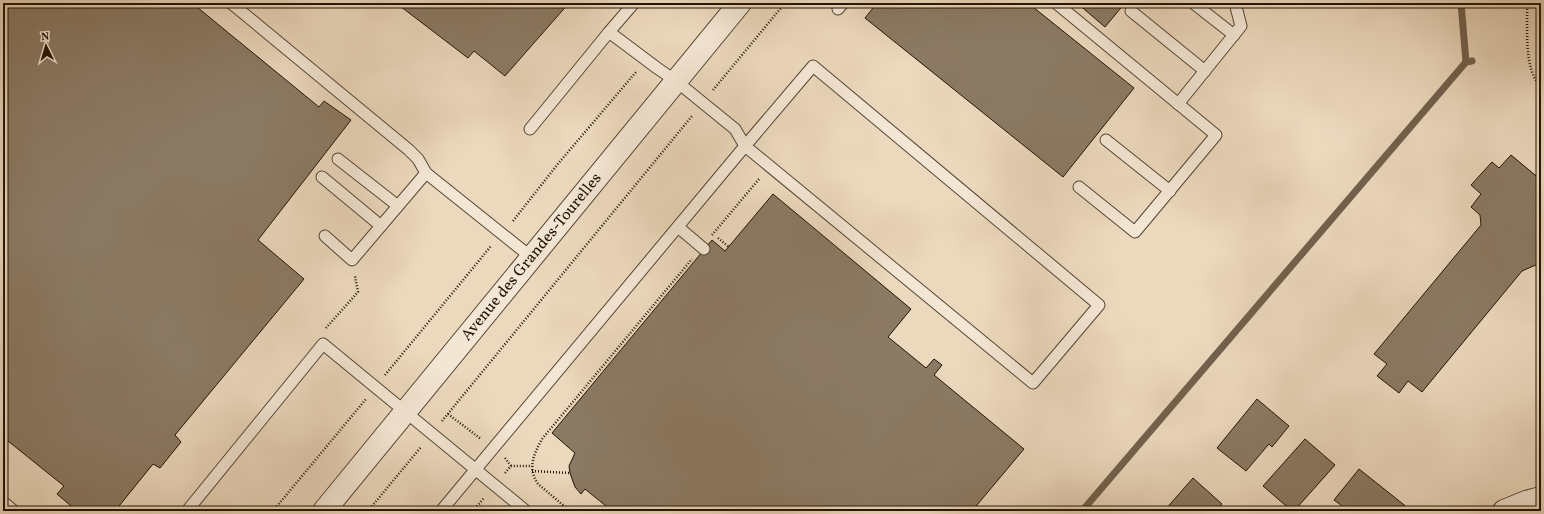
<svg xmlns="http://www.w3.org/2000/svg" width="1544" height="514" font-family="Vollkorn,serif">
  <rect width="100%" height="100%" fill="#ecd8bd"/>
  <filter id="stains"><feTurbulence type="fractalNoise" baseFrequency=".005" numOctaves="4"/><feColorMatrix values="0 0 0 0 .2 0 0 0 0 .09 0 0 0 0 .02 0 0 0 .5 -.17"/></filter>
  <radialGradient id="worn" r=".72"><stop offset=".6" stop-color="#630" stop-opacity="0"/><stop offset="1" stop-color="#630" stop-opacity=".3"/></radialGradient>
  <g fill="none" stroke-linecap="round" stroke-linejoin="round">
    <g stroke="#71614d" stroke-width="7">
      <path d="M1461,3L1466,62"/>
      <path d="M1082,511L1466,62L1472,61"/>
    </g>
  </g>
  <g fill="#8b7a64" stroke="#211404">
    <path d="M3,3H192L319,107L324,101L351,120L258,240L304,279L175,435L181,442L160,468L153,464L115,511H77L57,494L64,486L3,437Z"/>
    <path d="M396,3H569L505,76L474,51L468,58Z"/>
    <path d="M877,3H1028L1134,88L1063,177L865,18Z"/>
    <path d="M1077,3H1125L1105,27Z"/>
    <path d="M1511,155L1541,180V266L1538,264L1522,271L1422,392L1408,381L1399,393L1377,376L1387,364L1374,354L1481,225L1480,215L1471,207L1481,194L1471,185L1492,162L1499,168Z"/>
    <path d="M773,194L911,309L888,337L926,368L934,359L942,365L934,375L1024,449L972,511H602L606,506L585,489L581,494L575,487L570,473L569,466L575,453L552,433L712,240L725,251Z"/>
    <path d="M1257,399L1289,426L1272,447L1269,444L1246,471L1217,448Z"/>
    <path d="M1305,439L1335,465L1294,511H1292L1263,486Z"/>
    <path d="M1359,469L1408,508L1406,511H1349L1334,500Z"/>
    <path d="M1193,478L1222,504L1216,511H1164Z"/>
  </g>
  <g fill="none" stroke-linecap="round" stroke-linejoin="round">
    <defs>
      <g id="lane">
        <path d="M231,3L409,150L418,159L426,173"/>
        <path d="M1056,3L1216,135L1135,232L1079,187"/>
        <path d="M1193,3L1234,35"/>
        <path d="M838,9L843,3"/>
        <path d="M1131,11L1205,71"/>
        <path d="M609,32L634,3"/>
        <path d="M1178,104L1241,26L1235,3"/>
        <path d="M1106,140L1170,191"/>
        <path d="M338,159L398,206"/>
        <path d="M322,177L381,226"/>
        <path d="M678,227L704,249"/>
        <path d="M325,236L352,260L426,173L531,257"/>
        <path d="M3,502L14,511"/>
        <path d="M187,511L323,344L526,511"/>
        <path d="M441,511L745,146L813,66L1099,305L1033,383L745,146L735,129L676,81L657,68L609,32L530,129"/>
      </g>
      <g id="street">
        <path id="s1" d="M324,511L740,3"/>
        <path d="M1504,511L1526,502L1541,498"/>
      </g>
    </defs>
    <use href="#lane" stroke="#544532" stroke-width="13"/>
    <use href="#street" stroke="#544532" stroke-width="24"/>
    <g stroke="#211404" stroke-width="2.5" stroke-dasharray="1 2" stroke-linecap="butt">
      <path d="M1527,3C1528,28 1523,69 1541,87"/>
      <path d="M713,90L785,3"/>
      <path d="M513,221L557,165L636,72"/>
      <path d="M712,235L759,179"/>
      <path d="M718,238L729,247"/>
      <path d="M326,328L358,292L355,276"/>
      <path d="M385,375L491,246"/>
      <path d="M448,414L481,439"/>
      <path d="M442,421L692,116"/>
      <path d="M505,458L511,466"/>
      <path d="M532,471L570,473"/>
      <path d="M505,473L511,466H532"/>
      <path d="M273,511L366,399"/>
      <path d="M368,511L421,447"/>
      <path d="M473,511L484,498"/>
      <path d="M570,511L538,484C527,468 534,454 542,439L692,259"/>
    </g>
    <use href="#lane" stroke="#f3e6d4" stroke-width="11"/>
    <use href="#street" stroke="#f3e6d4" stroke-width="22"/>
  </g>
  <g text-anchor="middle" dominant-baseline="central" stroke-width="3.5" stroke-linejoin="round" paint-order="stroke">
    <g font-size="16" fill="#211404" stroke="#f3e6d4">
      <text stroke="none"><textPath href="#s1" startOffset="328">Avenue des Grandes-Tourelles</textPath></text>
    </g>
  </g>
  <rect width="1544" height="514" fill="none" stroke="#ecd8bd" stroke-width="16"/>
  <rect x="4" y="4" width="1536" height="506" fill="none" stroke="#211404" stroke-width="2"/>
  <rect x="8" y="8" width="1528" height="498" fill="none" stroke="#211404"/>
  <g transform="translate(46 46) rotate(355)" stroke="#f3e6d4" stroke-width="3" paint-order="stroke">
  <path d="M0-3L7 15L0 10L-7 15Z" fill="#211404"/>
  <text y="-6" font-size="11" font-weight="bold" text-anchor="middle" fill="#211404">N</text>
  </g>
  <rect width="100%" height="100%" filter="url(#stains)"/>
  <rect width="100%" height="100%" fill="url(#worn)"/>
</svg>
